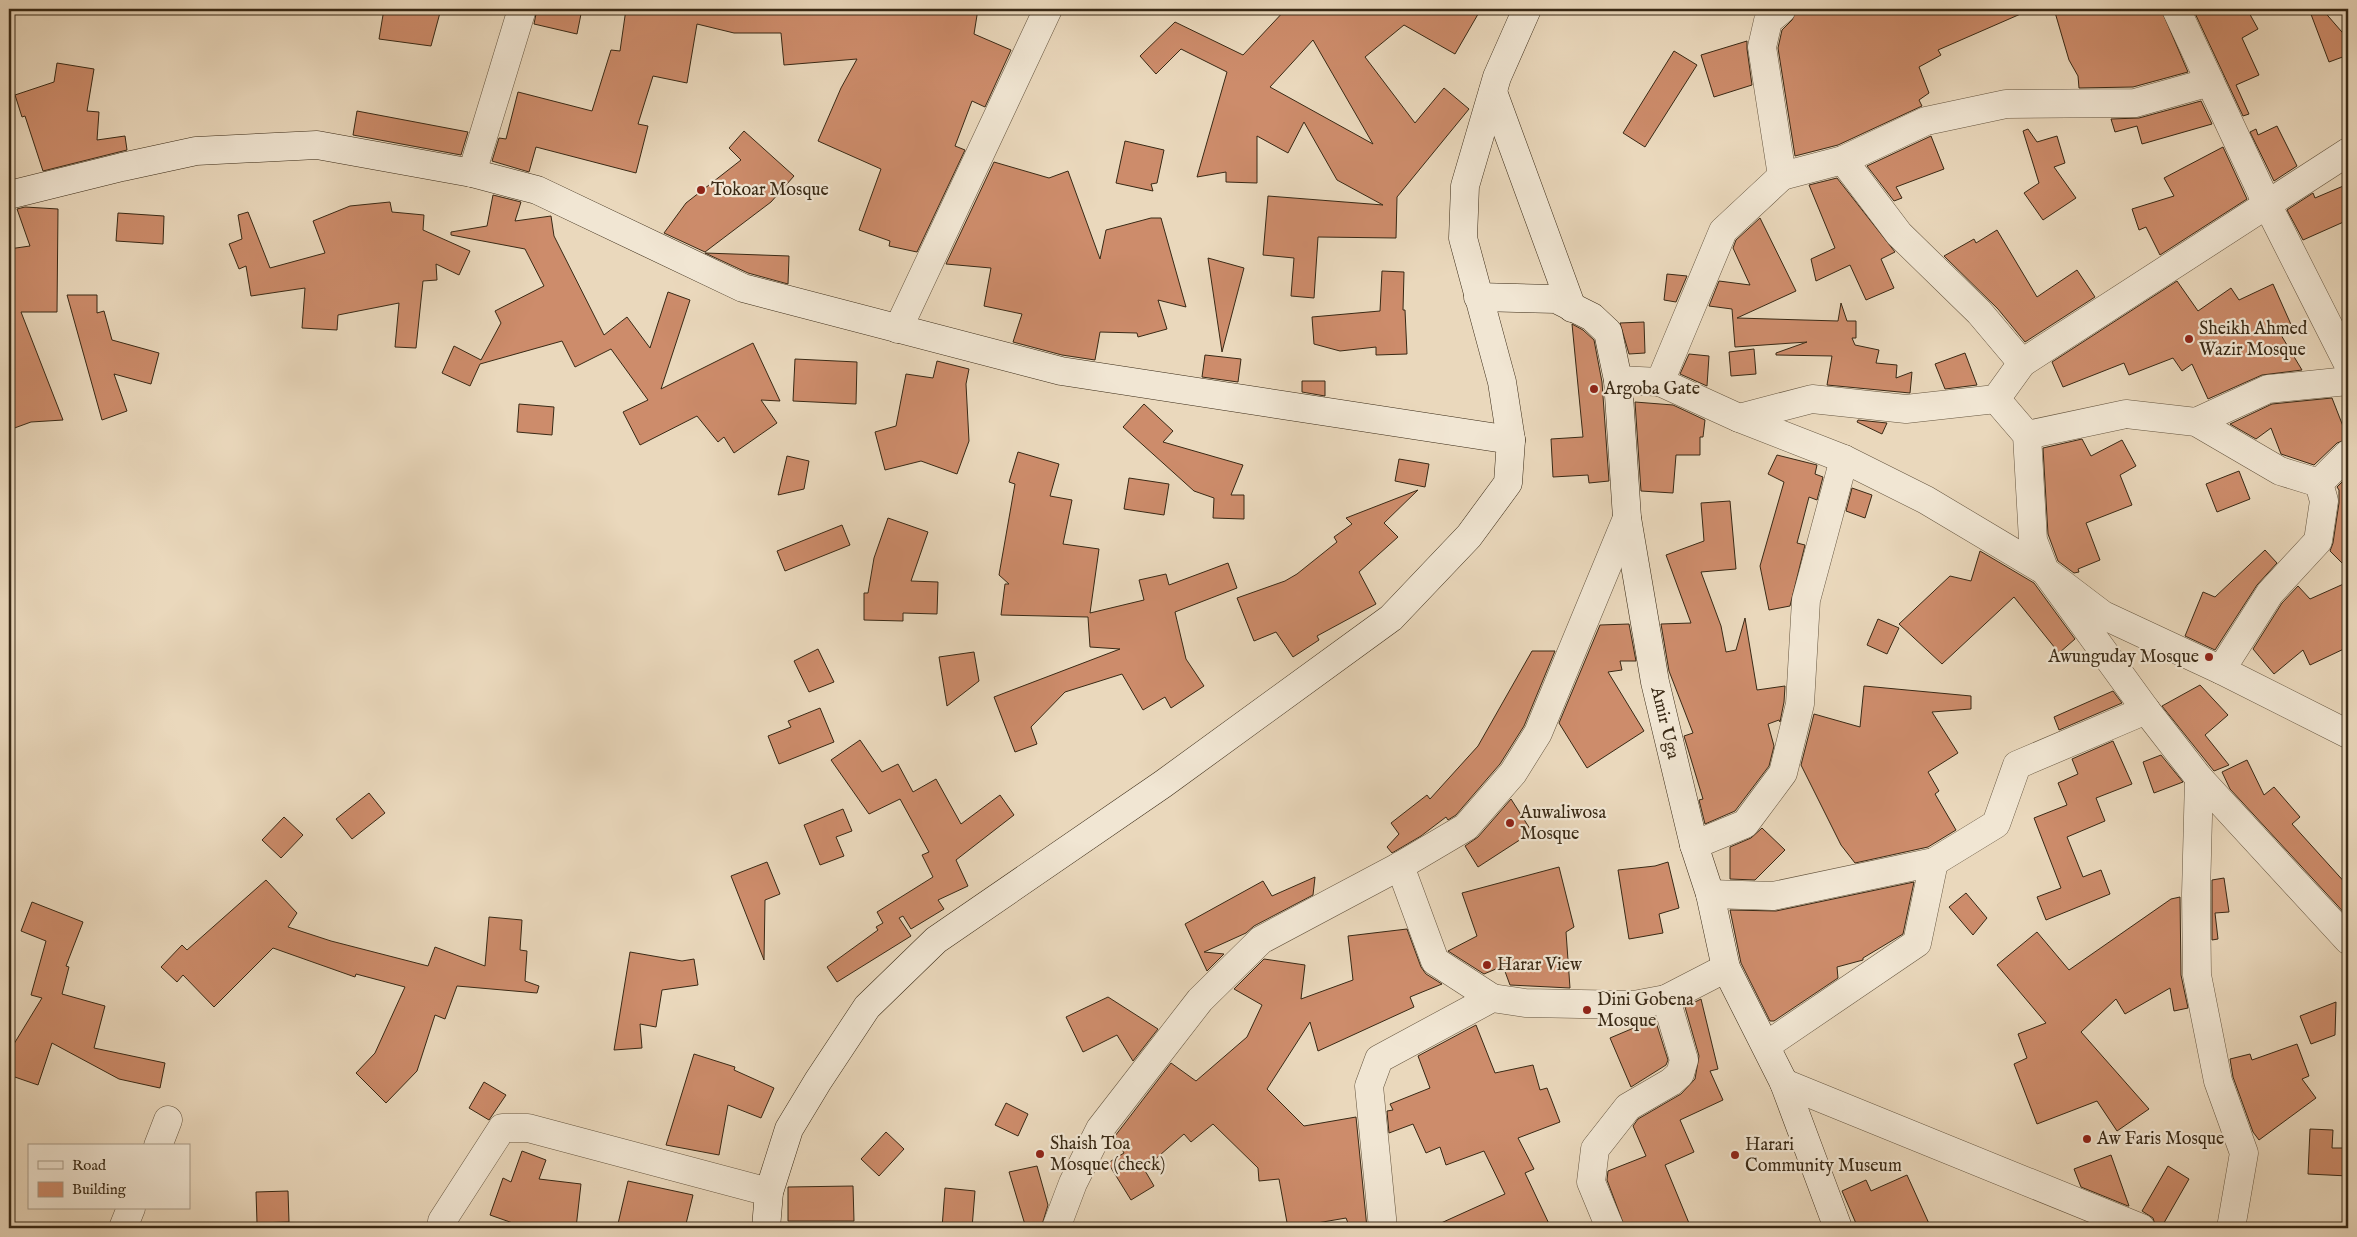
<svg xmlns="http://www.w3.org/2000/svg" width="2357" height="1237" font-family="'IM FELL English',serif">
  <rect width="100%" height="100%" fill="#ead8bc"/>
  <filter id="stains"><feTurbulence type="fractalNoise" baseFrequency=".004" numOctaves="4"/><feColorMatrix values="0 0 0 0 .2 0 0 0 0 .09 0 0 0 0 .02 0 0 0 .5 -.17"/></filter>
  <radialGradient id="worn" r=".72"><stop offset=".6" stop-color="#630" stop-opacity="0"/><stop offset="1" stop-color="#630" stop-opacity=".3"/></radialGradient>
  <g fill="#cd8c6b" stroke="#392915" fill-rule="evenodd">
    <path d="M384,9H441L431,46L379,39Z"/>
    <path d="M537,9H582L577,34L534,24Z"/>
    <path d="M626,9H978L974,34L1011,50L985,107L972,101L955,146L965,150L917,252L889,246L890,241L859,230L881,169L818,141L841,88L857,59L784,65L781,33H734L697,24L687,83L653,76L638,124L648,126L636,173L536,147L529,172L492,161L499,138L506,139L518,92L592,111L611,50L620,51Z"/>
    <path d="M1286,9H1481L1455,54L1404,25L1365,57L1415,123L1444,88L1469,109L1397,197L1396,238L1318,237L1314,298L1291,296L1294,258L1263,255L1268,196L1383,205L1337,180L1304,122L1288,153L1257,136V183L1226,182V172L1197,177L1227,72L1181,49L1156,74L1140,56L1175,22L1243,55ZM1313,40L1373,144L1270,87Z"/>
    <path d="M1797,9H2032L1938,50L1941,55L1919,67L1929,93L1919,100L1922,106L1838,145L1795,156L1778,48L1782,30L1792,20Z"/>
    <path d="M2054,9H2161L2188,72L2133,87L2079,88L2078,76L2069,60Z"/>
    <path d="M2193,9H2247L2258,29L2242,38L2259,75L2236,85L2249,114L2243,116Z"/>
    <path d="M2309,9H2322L2348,39V55L2329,62Z"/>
    <path d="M1747,41V49L1752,85L1714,97L1701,55Z"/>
    <path d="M1674,51L1697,65L1645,147L1623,133Z"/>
    <path d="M57,63L94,69L87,111L99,112L97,140L125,136L127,150L43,171L25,116L22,117L15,95L54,82Z"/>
    <path d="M2201,101L2212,124L2142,144L2137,126L2115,132L2111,119L2139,118Z"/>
    <path d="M357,111L468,132L461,155L353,135Z"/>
    <path d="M2277,126L2297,166L2274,181L2250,132L2256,129L2258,135Z"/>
    <path d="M2028,129L2037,142L2057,136L2065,163L2054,167L2076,198L2043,220L2024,193L2039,183L2023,131Z"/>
    <path d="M744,131L794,176L771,202L705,252L664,233L686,203L741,160L729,148Z"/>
    <path d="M1931,136L1944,169L1896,187L1902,198L1894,201L1867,166Z"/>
    <path d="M1125,141L1164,150L1157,183L1151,184L1153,191L1116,183Z"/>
    <path d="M2223,147L2247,199L2160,255L2146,227L2139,230L2132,209L2174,196L2164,178Z"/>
    <path d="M994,162L1049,178L1068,171L1100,259L1106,230L1151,218H1161L1186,307L1158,300L1167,329L1138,337L1137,333L1100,332L1095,360L1062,355L1013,342L1022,314L984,306L991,268L946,264Z"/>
    <path d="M1837,178L1895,252L1881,259L1894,288L1866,300L1850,265L1816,281L1811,259L1835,248L1809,185Z"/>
    <path d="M2348,184V220L2303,240L2287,210L2313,193L2315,198Z"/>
    <path d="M493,195L521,202L515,221L551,216L554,236L604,335L627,317L650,348L668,292L690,300L661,389L753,343L780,401L761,400L777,423L734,453L724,437L718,442L697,416L640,445L623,412L648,400L611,349L575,367L562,341L480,364L470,386L442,373L454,346L481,360L501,323L495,311L544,286L525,249L451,235V232L487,226Z"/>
    <path d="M390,202L392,212L424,215L423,230L470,251L459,275L436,264L437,280L423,281L416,348L395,347L399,303L338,315L337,330L302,328L305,288L251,296L246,266L239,269L229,244L242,239L238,215L248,212L270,268L325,253L313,221L350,206Z"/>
    <path d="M25,207L58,209L57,312H21L63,420L31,422L9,430V249L30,246L17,209Z"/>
    <path d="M118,213L164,216L163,244L116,241Z"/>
    <path d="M1760,218L1796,291L1737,318L1838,321L1841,303L1847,321H1856V338H1852L1855,345L1879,350L1876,363L1897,365L1896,378L1912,372L1910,393L1827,385L1832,356L1776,355V353L1807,342L1735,347L1732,309L1709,306L1719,281L1750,285L1733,248L1736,240Z"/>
    <path d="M1997,230L2037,297L2077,270L2095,297L2025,342L1998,309L1944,256L1974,239L1976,243Z"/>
    <path d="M705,253L789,256L788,284L748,273Z"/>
    <path d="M1208,258L1244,268L1222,352Z"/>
    <path d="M1382,271L1404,272L1403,310H1405L1407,354L1376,355V347L1340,351L1314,344L1312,317L1380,311Z"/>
    <path d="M1667,274L1687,276L1676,302L1664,300Z"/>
    <path d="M2177,281L2198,311L2231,288L2239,300L2273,284L2293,329L2281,335L2302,370L2262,375L2208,399L2192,364L2182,371L2173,358L2129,375L2124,363L2063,387L2052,362Z"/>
    <path d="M67,295H97V313L104,311L112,340L159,353L151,384L114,374L127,411L102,420Z"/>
    <path d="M1644,322L1645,353L1629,354L1620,323Z"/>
    <path d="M1572,324L1583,330L1594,340L1602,382L1609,481L1589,483L1588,475L1553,477L1551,439L1583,437Z"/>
    <path d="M1754,349L1756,374L1731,376L1729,352Z"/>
    <path d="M1965,353L1977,385L1945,389L1935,364Z"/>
    <path d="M1689,354L1709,356L1707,386L1680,374Z"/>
    <path d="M1205,355L1241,359L1238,382L1202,377Z"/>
    <path d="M795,359L857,362L856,404L793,401Z"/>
    <path d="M937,361L969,369L966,384L969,441L957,474L921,461L885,470L875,432L896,426L906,374L933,378Z"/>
    <path d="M1302,381H1325V396L1302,392Z"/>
    <path d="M2332,398L2348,439L2337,443L2314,465L2281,454L2271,428L2256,439L2230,424L2272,404Z"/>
    <path d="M1635,402L1673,405L1705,420L1703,437H1700V455H1676L1673,493L1641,491Z"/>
    <path d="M519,404L554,407L552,435L517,432Z"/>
    <path d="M1144,404L1173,431L1163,442L1243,465L1231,495H1244V519L1213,518L1214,498L1194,491L1123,427Z"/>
    <path d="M1858,420L1887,423L1882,434L1857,422Z"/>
    <path d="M2082,439L2091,456L2122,440L2136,466L2120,475L2132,505L2086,523L2100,560L2078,569L2079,572L2074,573L2058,561L2048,534L2043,448Z"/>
    <path d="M1018,452L1059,464L1050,496L1072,500L1063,544L1099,549L1090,613L1144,600L1139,580L1166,574L1169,585L1228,563L1237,588L1175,612L1186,659L1204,686L1171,708L1165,697L1143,710L1122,674L1065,692L1031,727L1037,744L1015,752L994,697L1120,649L1090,647L1088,617L1001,615L1005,584H1009L999,575L1015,484L1009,482Z"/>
    <path d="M1777,455L1817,465L1815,474L1823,477L1817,500L1809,497L1797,543L1805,545L1790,606L1769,610L1760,566L1784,482L1768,474Z"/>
    <path d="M787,456L809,461L804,489L778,495Z"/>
    <path d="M1399,459L1429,464L1425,487L1395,481Z"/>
    <path d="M2239,471L2250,499L2217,512L2206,484Z"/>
    <path d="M2348,476V569L2330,551L2333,543L2339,503V490L2337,487Z"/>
    <path d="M1129,478L1169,484L1164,515L1124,509Z"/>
    <path d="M1852,488L1872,495L1865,518L1846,511Z"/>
    <path d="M1418,490L1384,523L1398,537L1359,572L1376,604L1317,636L1319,640L1293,657L1276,632L1254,641L1237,598L1285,581L1297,574L1337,542L1334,537L1352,524L1346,518Z"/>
    <path d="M1730,501L1736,569L1701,572L1721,626L1726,652L1736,650L1745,618L1757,690L1785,686L1784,702L1780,722L1779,720L1768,724L1774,746L1769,766L1735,811L1705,824L1699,800L1703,799L1684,736L1693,733L1669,671L1661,624L1691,623L1666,555L1704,541L1701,503Z"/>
    <path d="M888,518L928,532L911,581L938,582L937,614L903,613V621L864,620V593H868L874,558Z"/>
    <path d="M842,525L850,545L785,571L777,551Z"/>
    <path d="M2265,550L2277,563L2257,585L2215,650L2185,636L2203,592L2215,597Z"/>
    <path d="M1980,551L2034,583L2075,639L2059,653L2014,597L1942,664L1899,624L1950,576L1971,581Z"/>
    <path d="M2348,582V647L2310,665L2303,650L2274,674L2253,649L2282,603L2298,586L2310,599Z"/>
    <path d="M1878,619L1899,628L1887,654L1867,645Z"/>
    <path d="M1629,624L1636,661H1620L1622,670L1608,672L1644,731L1587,768L1559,723L1600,625Z"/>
    <path d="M818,649L834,682L809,692L794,661Z"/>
    <path d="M1532,651H1555L1524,726L1500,764L1456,815L1448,820L1446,817L1421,836L1392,853L1387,847L1399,834L1391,823L1427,795L1430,799L1478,746Z"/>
    <path d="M974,652L979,681L947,706L939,657Z"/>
    <path d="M2200,685L2228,715L2205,735L2229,765L2214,771L2162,706Z"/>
    <path d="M1864,686L1971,696V709L1932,712L1958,753L1928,772L1939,791L1935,794L1956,830L1928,847L1855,863L1841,845L1801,765L1814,714L1860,727Z"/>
    <path d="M2113,691L2122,703L2059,730L2054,717Z"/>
    <path d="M820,708L834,742L779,764L768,736L791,727L788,721Z"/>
    <path d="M860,740L882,772L898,764L913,792L936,779L961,824L1000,795L1014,815L956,860L968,886L938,900L944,909L911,929L903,916L899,918L911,936L837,982L827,967L878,930L876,927L883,923L877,912L933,877L922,855L929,852L900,799L869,814L831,760Z"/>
    <path d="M2113,741L2132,784L2096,798L2105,821L2067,837L2083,877L2101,870L2110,894L2046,920L2037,897L2061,888L2034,818L2067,805L2058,783L2078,774L2072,759Z"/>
    <path d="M2161,755L2183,782L2154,793L2143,762Z"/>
    <path d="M2247,760L2264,795L2274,787L2300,817L2292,824L2348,886V917L2230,789L2222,772Z"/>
    <path d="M369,793L385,813L352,839L336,819Z"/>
    <path d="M1511,799L1532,832L1478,867L1465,846L1478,837Z"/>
    <path d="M843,809L852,831L836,837L844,856L820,865L804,825Z"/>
    <path d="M284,817L303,835L281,858L262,840Z"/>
    <path d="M1762,828L1785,850L1755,880L1730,879V847L1751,838Z"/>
    <path d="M767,862L780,894L765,900L764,960L731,876Z"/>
    <path d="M1668,862L1679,908L1659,914L1663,933L1629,939L1618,870L1655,866Z"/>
    <path d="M1559,867L1574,927L1566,932L1570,988L1510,985L1503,966L1484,974L1448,951L1477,936L1462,893Z"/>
    <path d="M1315,877L1313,895L1254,926L1246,933L1204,952L1224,954L1207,971L1185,924L1263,881L1272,896Z"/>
    <path d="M2224,878L2229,912L2215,913L2218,939L2212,940V880Z"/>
    <path d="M266,880L297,913L288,927L331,941L428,966L435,947L485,966L489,917L522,920L520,950L527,951L525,981L539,986L537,993L457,986L445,1019L435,1015L417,1071L386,1103L356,1073L375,1053L405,987L356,974L355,977L273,948L214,1007L183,975L177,982L161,967L182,945L187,950Z"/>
    <path d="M1914,882L1903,934L1863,958V960L1837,967L1838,978L1774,1021H1770L1741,963L1730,910L1776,911Z"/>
    <path d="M1966,893L1987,918L1973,935L1949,907Z"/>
    <path d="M2180,897L2181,975L2188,1008L2174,1011L2170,988L2125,1014L2116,999L2081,1032L2149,1109L2117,1131L2097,1101L2037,1124L2014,1064L2027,1058L2018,1034L2046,1023L1997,965L2037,932L2069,970L2171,899Z"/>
    <path d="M32,902L83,922L66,966L69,967L62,994L105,1006L94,1048L165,1063L160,1088L119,1079L52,1043L38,1085L9,1075V1052L42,998L31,995L46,941L21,931Z"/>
    <path d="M1407,929L1421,967L1426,974L1442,984L1410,997L1414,1007L1318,1051L1310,1022L1267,1089L1304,1126L1356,1117L1367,1228H1350L1346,1218L1288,1228L1279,1179L1259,1181L1258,1168L1213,1124L1191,1142L1184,1134L1144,1169L1154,1186L1131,1200L1108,1163L1124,1153L1115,1136L1171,1063L1196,1081L1247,1037L1262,1005L1234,989L1264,959L1305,965L1301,999L1353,980L1348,936Z"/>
    <path d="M630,952L682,961L694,959L698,985L662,990L656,1027L640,1024L642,1048L614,1050Z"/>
    <path d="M1108,997L1158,1029L1133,1061L1117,1035L1083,1052L1066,1017Z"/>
    <path d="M1701,999L1718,1069L1710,1071L1723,1100L1680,1120L1694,1152L1665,1165L1691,1228H1625L1607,1180L1608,1171L1646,1156L1633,1126L1638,1119L1681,1094L1695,1079L1699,1056L1685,1007Z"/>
    <path d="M2336,1002L2335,1035L2311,1044L2300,1016Z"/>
    <path d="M1655,1019L1668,1060L1666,1065L1631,1087L1610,1038Z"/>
    <path d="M1476,1025L1495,1073L1533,1065L1540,1090L1547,1088L1560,1122L1518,1138L1534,1169L1525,1173L1551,1228H1430L1505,1194L1484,1151L1446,1165L1440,1147L1426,1153L1413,1124L1389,1133L1387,1111L1393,1110L1390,1104L1430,1088L1418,1056Z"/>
    <path d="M2297,1044L2309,1076L2302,1079L2316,1098L2259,1140L2253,1132L2233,1077L2230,1059L2250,1054L2252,1060Z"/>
    <path d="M694,1054L735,1067L734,1070L774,1088L761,1118L728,1105L719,1155L666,1145Z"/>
    <path d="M484,1082L506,1095L489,1120L469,1108Z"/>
    <path d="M1006,1103L1028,1114L1018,1136L995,1125Z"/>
    <path d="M2310,1129L2333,1130L2332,1148H2348V1176L2308,1174Z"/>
    <path d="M886,1132L904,1149L879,1176L861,1159Z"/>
    <path d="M522,1151L546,1160L539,1179L581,1184L576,1228H527L490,1215L503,1178L511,1182Z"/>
    <path d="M2111,1155L2129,1206H2128L2081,1187L2074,1169Z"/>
    <path d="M1037,1166L1048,1205L1041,1228H1026L1009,1172Z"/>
    <path d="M2168,1166L2189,1179L2161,1228H2156L2153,1218L2142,1211Z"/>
    <path d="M1907,1175L1931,1228H1858L1842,1191L1866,1180L1871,1191Z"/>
    <path d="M628,1181L693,1195L685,1228H617Z"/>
    <path d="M853,1186L854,1221H788V1187Z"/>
    <path d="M945,1188L975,1191L972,1228H942Z"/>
    <path d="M288,1191L289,1222L257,1223L256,1192Z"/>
  </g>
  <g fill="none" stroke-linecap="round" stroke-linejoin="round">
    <defs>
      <g id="street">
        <path d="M2210,82L2267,204L2348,364"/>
        <path d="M1843,160L1899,234L1979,312L2022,363"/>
        <path d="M472,173L522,9"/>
        <path d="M1782,176L1843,160L1926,121L2006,104L2135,103L2210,82L2176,9"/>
        <path d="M898,329L1048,9"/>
        <path d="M1618,380L1660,382L1723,231L1782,176L1762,47L1768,21L1782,9"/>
        <path d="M1660,382L1739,418L1844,459L1926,500L2045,571L2146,710L2199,778L2348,940"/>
        <path d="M1996,399L2027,435L2033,540L2045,571L2103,615L2221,670L2348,734"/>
        <path d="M1739,418L1812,399L1906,409L1996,399L2022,363L2348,152"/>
        <path d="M2196,422L2268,389L2348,381"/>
        <path d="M2027,435L2126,414L2196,422L2280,471L2319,483"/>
        <path d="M2221,670L2270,593L2318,541L2324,501L2319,483L2348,454"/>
        <path d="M2199,778L2196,894L2197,975L2218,1081L2244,1153L2231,1228"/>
        <path d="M1694,845L1745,824L1783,773L1800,704L1806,600L1844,459"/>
        <path d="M1400,866L1435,961L1492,998"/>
        <path d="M1710,894L1773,896L1934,862L1996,824L2017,765L2146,710"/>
        <path d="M1767,1045L1917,943L1934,862"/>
        <path d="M1784,1083L2141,1228"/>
        <path d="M158,1146L168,1120"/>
        <path d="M442,1221L502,1128H528L769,1192"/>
        <path d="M123,1228L131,1208"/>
        <path d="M1056,1228L1073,1183L1100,1129L1200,1000L1261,940L1400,866L1466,827L1513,773L1538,733L1627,518"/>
        <path d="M1383,1228L1369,1086L1379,1059L1492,998L1525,1003L1634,1005L1666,999"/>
        <path d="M1610,1228L1591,1182L1595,1149L1628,1107L1671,1082L1680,1074L1684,1060L1666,999L1726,968"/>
      </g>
      <g id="secondary">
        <path d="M1493,92L1572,308"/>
        <path d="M9,195L122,167L196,151L317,145L472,173L537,190L743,288L1061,371L1511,440"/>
        <path id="s1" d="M1478,297L1556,299L1592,317L1608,332L1618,380L1627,518L1655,682L1694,845L1710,894L1726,968L1784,1083L1838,1228"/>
        <path d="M766,1228L769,1192L789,1129L818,1081L867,1007L936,940L1163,784L1391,618L1469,536L1508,483L1511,440L1502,382L1463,238L1465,186L1497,77L1527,9"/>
      </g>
    </defs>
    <use href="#street" stroke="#65553f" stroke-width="29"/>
    <use href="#secondary" stroke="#392915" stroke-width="29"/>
    <use href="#street" stroke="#f1e6d3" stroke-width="28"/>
    <use href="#secondary" stroke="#f1e6d3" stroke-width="28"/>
  </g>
  <g fill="#8f2418" stroke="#f1e6d3" stroke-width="2">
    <circle cx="701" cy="190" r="5"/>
    <circle cx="2189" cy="339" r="5"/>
    <circle cx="1594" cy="389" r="5"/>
    <circle cx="2209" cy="657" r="5"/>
    <circle cx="1510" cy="823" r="5"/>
    <circle cx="1487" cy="965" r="5"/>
    <circle cx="1587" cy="1010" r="5"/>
    <circle cx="2087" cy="1139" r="5"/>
    <circle cx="1040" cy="1154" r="5"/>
    <circle cx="1735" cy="1155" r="5"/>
  </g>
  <g text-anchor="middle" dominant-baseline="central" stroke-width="4.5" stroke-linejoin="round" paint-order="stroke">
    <g font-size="18" fill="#392915" stroke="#f1e6d3" text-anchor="start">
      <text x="711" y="190">Tokoar Mosque</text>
      <text x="2199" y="329">Sheikh Ahmed<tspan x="2199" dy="21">Wazir Mosque</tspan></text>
      <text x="1604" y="389">Argoba Gate</text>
      <text x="2199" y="657" text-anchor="end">Awunguday Mosque</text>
      <text x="1520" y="813">Auwaliwosa<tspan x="1520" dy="21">Mosque</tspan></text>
      <text x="1497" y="965">Harar View</text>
      <text x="1597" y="1000">Dini Gobena<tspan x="1597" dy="21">Mosque</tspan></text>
      <text x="2097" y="1139">Aw Faris Mosque</text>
      <text x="1050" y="1144">Shaish Toa<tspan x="1050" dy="21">Mosque (check)</tspan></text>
      <text x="1745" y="1145">Harari<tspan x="1745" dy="21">Community Museum</tspan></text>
    </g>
    <g font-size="18" fill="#392915" stroke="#f1e6d3">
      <text stroke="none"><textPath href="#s1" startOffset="536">Amir Uga</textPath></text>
    </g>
  </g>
  <rect width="2357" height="1237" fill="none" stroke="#ead8bc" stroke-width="30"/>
  <rect x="10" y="10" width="2337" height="1217" fill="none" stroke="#392915" stroke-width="2.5"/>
  <rect x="15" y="15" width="2327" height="1207" fill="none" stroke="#392915"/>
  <rect x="28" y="1144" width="162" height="65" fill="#f1e6d3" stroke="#a79a87"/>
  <rect x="38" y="1161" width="25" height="8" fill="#f1e6d3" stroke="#a79a87"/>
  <text x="72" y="1170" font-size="15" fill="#392915">Road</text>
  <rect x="38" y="1182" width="25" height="15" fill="#cd8c6b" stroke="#a79a87"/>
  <text x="72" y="1194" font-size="15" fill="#392915">Building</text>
  <rect width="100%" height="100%" filter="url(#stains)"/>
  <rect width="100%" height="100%" fill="url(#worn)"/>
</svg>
